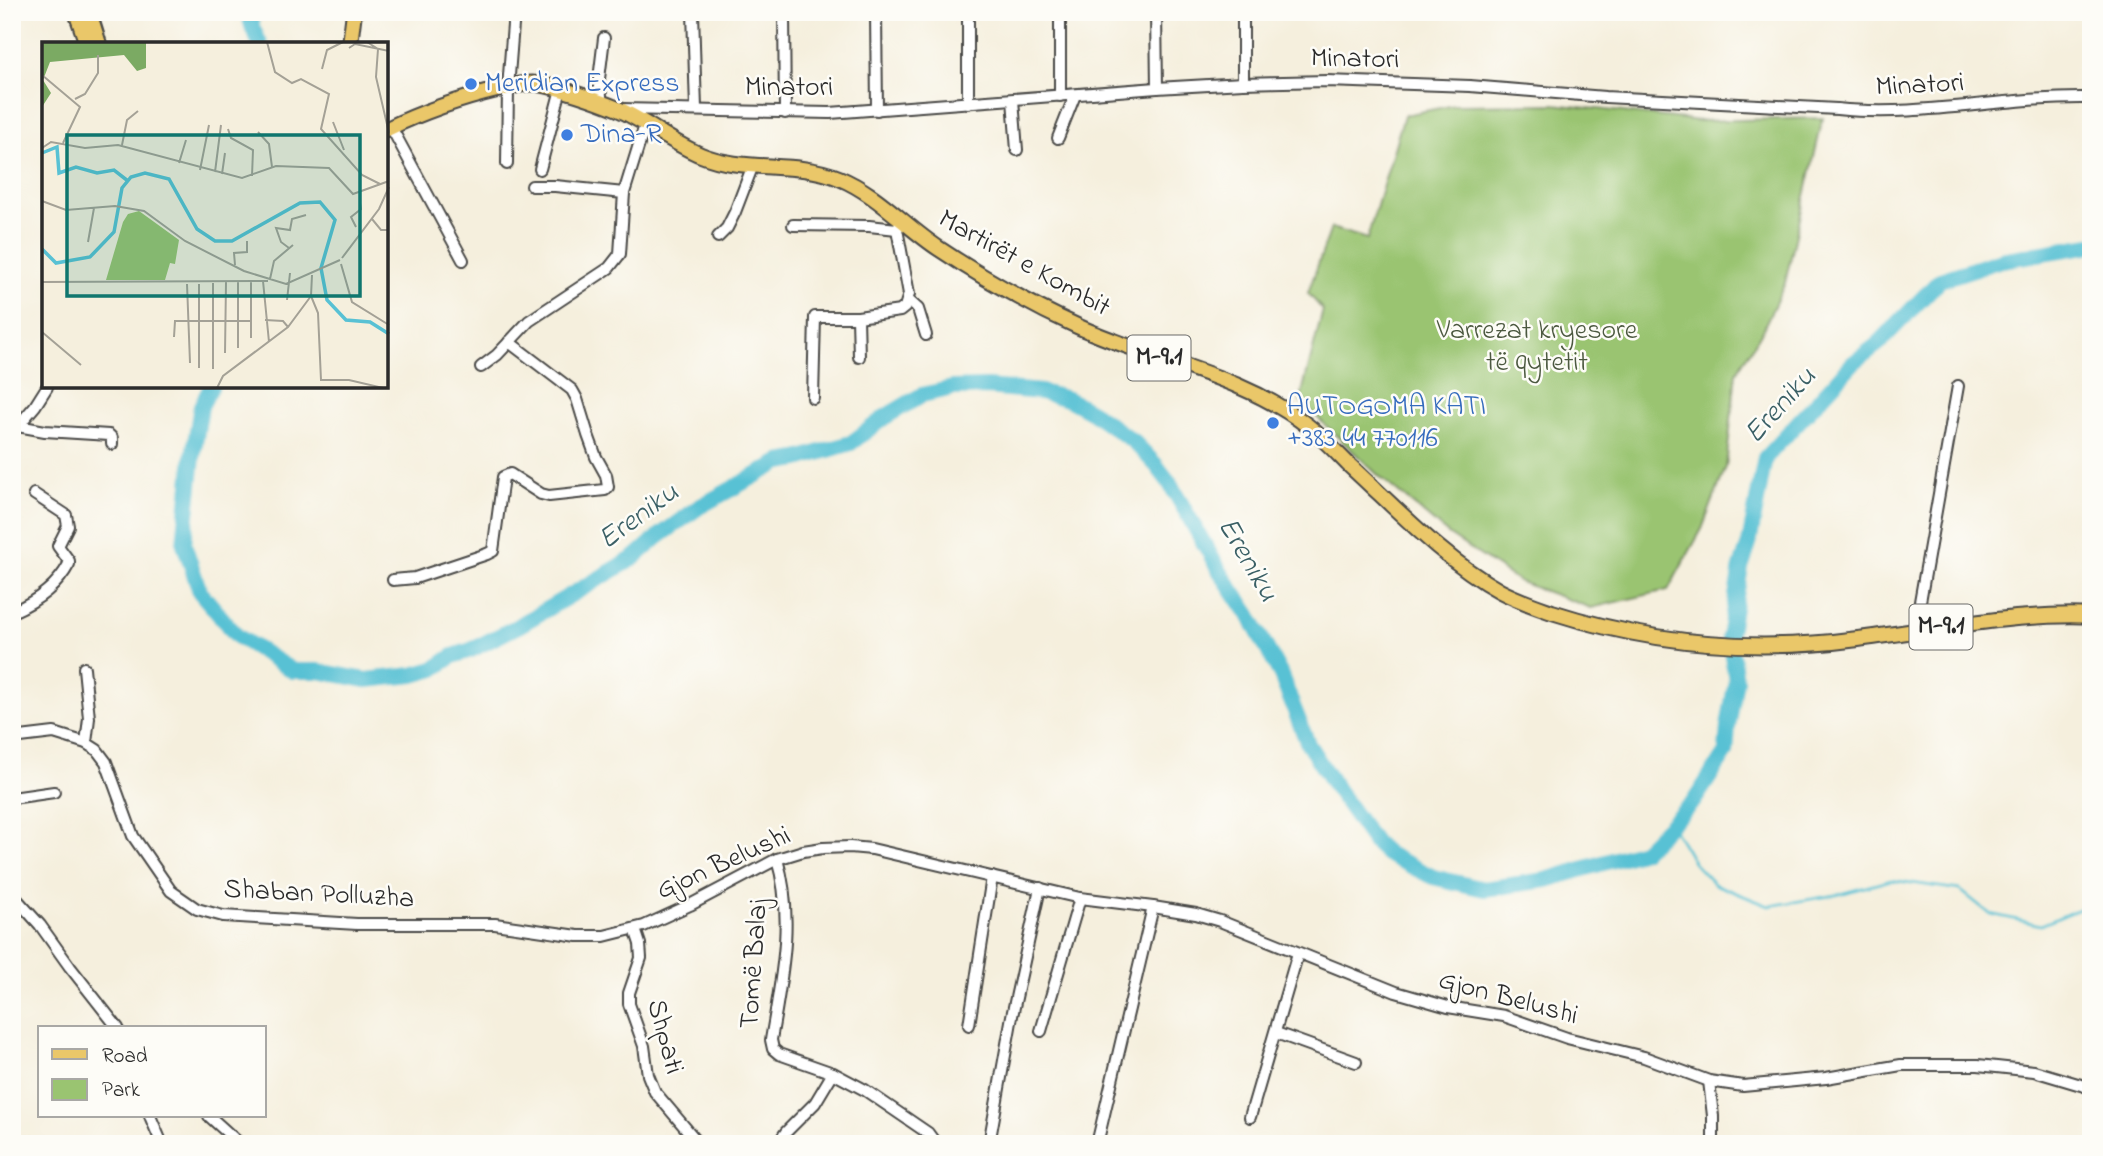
<svg xmlns="http://www.w3.org/2000/svg" width="2103" height="1156" font-family="'Indie Flower',sans-serif">
  <rect width="100%" height="100%" fill="#fdfcf7"/>
  <filter id="ink" filterUnits="userSpaceOnUse"><feTurbulence type="fractalNoise" baseFrequency=".0143" numOctaves="2"/><feDisplacementMap in="SourceGraphic" scale="14" xChannelSelector="R" yChannelSelector="G"/><feConvolveMatrix kernelMatrix="1 2 1 2 8 2 1 2 1" color-interpolation-filters="sRGB"/></filter>
  <filter id="wash" filterUnits="userSpaceOnUse"><feTurbulence type="fractalNoise" baseFrequency=".00686" numOctaves="4" result="noise"/><feDisplacementMap in="SourceGraphic" scale="28" xChannelSelector="R" yChannelSelector="G"/><feGaussianBlur stdDeviation="1.57" result="paint"/><feColorMatrix in="noise" values="0 0 0 0 0 0 0 0 0 0 0 0 0 0 0 0 0 1.4 0 .05"/><feComposite in="paint" operator="in"/></filter>
  <g filter="url(#wash)">
    <rect width="100%" height="100%" fill="#f5efdd"/>
    <path fill="#9ac471" stroke="#62784e" stroke-width="2" d="M1554,104L1700,121L1823,118L1785,283L1760,335L1736,373L1726,467L1702,529L1668,590L1591,608L1520,582L1448,534L1379,476L1300,401L1323,310L1308,293L1331,228L1367,239L1404,115L1455,105Z"/>
    <g fill="none" stroke-linecap="round" stroke-linejoin="round">
      <path stroke="#58c1d4" stroke-width="2.5" d="M1670,823L1694,863L1714,884L1769,906L1836,895L1891,880L1960,890L1990,914L2041,925L2091,904"/>
      <g stroke="#58c1d4" stroke-width="16">
        <path d="M248,12L253,29L260,44"/>
        <path d="M211,387L201,406L193,456L184,544L200,592L237,636L293,671H318L366,680L413,675L434,669L453,656L471,650L518,626L634,558L658,537L699,507L780,462L798,459L851,443L885,417L922,395L953,388L987,387L1041,392L1068,399L1092,412L1134,442L1156,465L1169,482L1219,570L1249,615L1280,673L1308,744L1336,788L1374,842L1387,854L1433,877L1484,889L1546,880L1643,851L1694,801L1726,752L1728,727L1736,680L1729,637L1741,567L1749,544L1765,458L1853,363L1878,344L1940,280L2001,260L2091,245"/>
      </g>
    </g>
  </g>
  <g filter="url(#ink)">
    <g fill="none" stroke-linecap="round" stroke-linejoin="round">
      <defs>
        <g id="minor">
          <path d="M693,12L696,109"/>
          <path d="M784,12L785,113"/>
          <path d="M876,12L877,110"/>
          <path d="M1156,12L1157,88"/>
          <path d="M1243,83V12"/>
          <path d="M1060,96V12"/>
          <path d="M1013,100L1017,150"/>
          <path d="M968,103V12"/>
          <path d="M602,104L599,79L604,38"/>
          <path d="M621,109L830,113L1157,88L1243,83L1327,81L1470,86L1605,97L1837,109C1922,118 2006,96 2091,98"/>
          <path d="M391,127L463,260"/>
          <path d="M1058,138L1075,95"/>
          <path d="M507,164L508,88L514,12"/>
          <path d="M540,169L561,89"/>
          <path d="M532,186H555L624,193"/>
          <path d="M793,225L869,226L897,229"/>
          <path d="M718,237L727,228L735,212L753,165"/>
          <path d="M908,300L918,309L926,335"/>
          <path d="M858,317L859,357"/>
          <path d="M481,367L497,355L529,321L609,268L620,254L624,193L645,125"/>
          <path d="M813,398L815,317H858L900,311L905,307L909,294L897,229L902,221"/>
          <path d="M18,426L45,431L109,435L112,438V444"/>
          <path d="M12,433L35,406L47,387"/>
          <path d="M393,580L415,578L487,554L493,551L503,477L510,474L541,494L549,496L605,490L608,487L606,475L596,457L588,435L577,399L572,390L509,342"/>
          <path d="M12,612C35,602 57,587 69,564V561L58,546L68,526L66,515L34,494"/>
          <path d="M1915,630L1958,386"/>
          <path d="M84,668L89,718L86,743"/>
          <path d="M12,738L54,733L86,743L97,750L106,762L133,836L171,891L197,909L223,916L357,924H495L578,936H604L644,926L690,905L777,859L803,851L823,848L850,847L872,849L1080,898L1153,907L1196,914L1220,921L1396,992L1448,1007L1504,1016L1567,1038L1644,1057L1709,1081L1743,1086L1826,1078L1901,1065H1978L2034,1071L2091,1088"/>
          <path d="M12,798L54,792"/>
          <path d="M777,859C795,919 781,980 771,1040L773,1049L779,1054L833,1073L865,1090L928,1133L936,1144"/>
          <path d="M12,894L40,925L70,967L118,1028"/>
          <path d="M635,929L640,944L641,958L629,993V1004L644,1046L648,1075L655,1092L699,1144"/>
          <path d="M969,1025L992,877"/>
          <path d="M1041,1031L1080,898"/>
          <path d="M1276,1033L1356,1062"/>
          <path d="M1709,1081L1713,1116V1144"/>
          <path d="M150,1116L162,1144"/>
          <path d="M209,1116L240,1144"/>
          <path d="M1250,1117L1298,953"/>
          <path d="M778,1144L786,1132L815,1103L833,1073"/>
          <path d="M989,1144L1012,1016L1040,888"/>
          <path d="M1097,1144L1153,907"/>
        </g>
        <g id="major">
          <path d="M76,12L87,44"/>
          <path d="M89,12L99,44"/>
          <path d="M350,44L354,12"/>
          <path d="M387,129C426,110 459,99 501,89C513,86 526,82 538,84C559,87 599,101 618,109C647,122 672,143 701,155C744,173 795,160 839,178C876,193 905,226 938,248C980,276 1031,305 1077,326C1153,361 1241,374 1308,426C1323,438 1336,452 1349,465C1396,508 1444,560 1500,591C1517,600 1535,606 1552,612C1652,644 1754,653 1858,639C1911,632 1963,623 2016,618C2041,616 2066,614 2091,616"/>
        </g>
      </defs>
      <use href="#minor" stroke="#494846" stroke-width="14"/>
      <use href="#major" stroke="#494846" stroke-width="18"/>
      <use href="#minor" stroke="#fff" stroke-width="10"/>
      <use href="#major" stroke="#eac769" stroke-width="14"/>
    </g>
  </g>
  <g fill="#3f7fe0" stroke="#fdfcf7" stroke-width="2.5">
    <circle cx="471" cy="84" r="7"/>
    <circle cx="567" cy="135" r="7"/>
    <circle cx="1273" cy="423" r="7"/>
  </g>
  <g text-anchor="middle" dominant-baseline="central" stroke-width="5" stroke-linejoin="round" paint-order="stroke">
    <g fill="#fdfcf7" stroke="#6a6a68" stroke-width="2">
      <rect x="1127.5" y="335.5" width="63" height="45" rx="5"/>
      <rect x="1909.5" y="604.5" width="63" height="45" rx="5"/>
    </g>
    <g font-size="26" font-weight="bold" fill="#2b2b2b">
      <text x="1159" y="358">M-9.1</text>
      <text x="1941" y="627">M-9.1</text>
    </g>
    <g font-size="28" fill="#2b2b2b" stroke="#fdfcf7">
      <text transform="translate(1355 60) rotate(1)">Minatori</text>
      <text transform="translate(1920 86) rotate(-3)">Minatori</text>
      <text x="789" y="88">Minatori</text>
      <text transform="translate(1024 264) rotate(29)">Martirët e Kombit</text>
      <text transform="translate(724 864) rotate(-24)">Gjon Belushi</text>
      <text transform="translate(319 895) rotate(3)">Shaban Polluzha</text>
      <text transform="translate(755 964) rotate(-86)">Tomë Balaj</text>
      <text transform="translate(1508 999) rotate(15)">Gjon Belushi</text>
      <text transform="translate(664 1037) rotate(75)">Shpati</text>
    </g>
    <g font-size="28" fill="#366cbe" stroke="#fdfcf7" text-anchor="start">
      <text x="485" y="84">Meridian Express</text>
      <text x="581" y="135">Dina-R</text>
      <text x="1287" y="407">AUTOGOMA KATI<tspan x="1287" dy="32">+383 44 770116</tspan></text>
    </g>
    <g font-size="28" fill="#4c5940" stroke="#fdfcf7">
      <text x="1537" y="331">Varrezat kryesore<tspan x="1537" dy="32">të qytetit</tspan></text>
    </g>
    <g font-size="30" font-style="italic" fill="#3b6066" stroke="#fdfcf7">
      <text transform="translate(1781 406) rotate(-48)">Ereniku</text>
      <text transform="translate(639 517) rotate(-36)">Ereniku</text>
      <text transform="translate(1247 560) rotate(60)">Ereniku</text>
    </g>
  </g>
  <g transform="translate(42 42)">
    <rect width="346" height="346" fill="#f5efdd"/>
    <path d="M97,169L137,198L133,222L128,221L123,238H64L81,180L86,172Z" fill="#9ac471"/>
    <path d="M0,0H104V26L95,29L82,13L8,20L1,38L9,51L0,65Z" fill="#7baa63"/>
    <path fill="none" stroke="#58c1d4" stroke-width="3.5" d="M0,111L15,105L17,131L34,125L55,131L72,128L86,139M0,207L14,221L48,215L72,190L80,146L89,135L103,131L127,137L155,187L173,199H190L258,161L278,160L293,178L279,226L285,258L304,278L328,280L347,292"/>
    <path fill="none" stroke="#a4a196" stroke-width="2" d="M225,0L233,30L250,41L259,37L287,52L279,87L320,133L338,142M325,0L336,7L334,35L347,91M307,6L313,2L347,9M280,27L285,8L301,0M0,33L38,65L21,101M33,57L43,52L56,31V13M291,80L302,108M186,87L189,96L211,108L210,134M216,90L227,102L230,125M80,103L85,78L96,69M0,106L9,100L43,106L76,103L200,136L234,124L287,126L311,152L347,139M137,121L144,98M158,128L167,83M173,130L179,83M180,132L183,111M0,159L24,168L73,164L102,169L143,199L202,229L244,242L298,218M330,177L339,188H347M314,185L309,175L319,167L318,161M46,200L52,166M247,206L239,200L234,186L248,188L250,177L264,173M300,216L337,167L347,145M299,222L310,260L347,283M193,223L192,211L205,210V199M228,237L232,219L251,203M209,238V296M196,239V306M221,239L227,300M0,240L226,239M145,242L148,321M269,254L276,271L279,338H307L341,346M245,258L248,231M223,278L241,279L246,285M0,290L39,323M132,295L133,279H209M183,311L184,240M157,326V242M171,327V241M175,346L181,334L246,285L269,254L270,233"/>
    <path fill="#0f766e" fill-opacity="0.15" stroke="#0f766e" stroke-width="3.5" d="M25,93H318V254H25Z"/>
    <rect width="346" height="346" fill="none" stroke="#2b2b2b" stroke-width="3.5"/>
  </g>
  <rect width="2103" height="1156" fill="none" stroke="#fdfcf7" stroke-width="42"/>
  <rect x="38" y="1026" width="228" height="91" fill="#fdfcf7" stroke="#a9a8a5" stroke-width="2"/>
  <rect x="52" y="1049" width="35" height="10" fill="#eac769" stroke="#a9a8a5" stroke-width="2"/>
  <text x="102" y="1062" font-size="21" fill="#2b2b2b">Road</text>
  <rect x="52" y="1079" width="35" height="21" fill="#9ac471" stroke="#a9a8a5" stroke-width="2"/>
  <text x="102" y="1096" font-size="21" fill="#2b2b2b">Park</text>
</svg>
